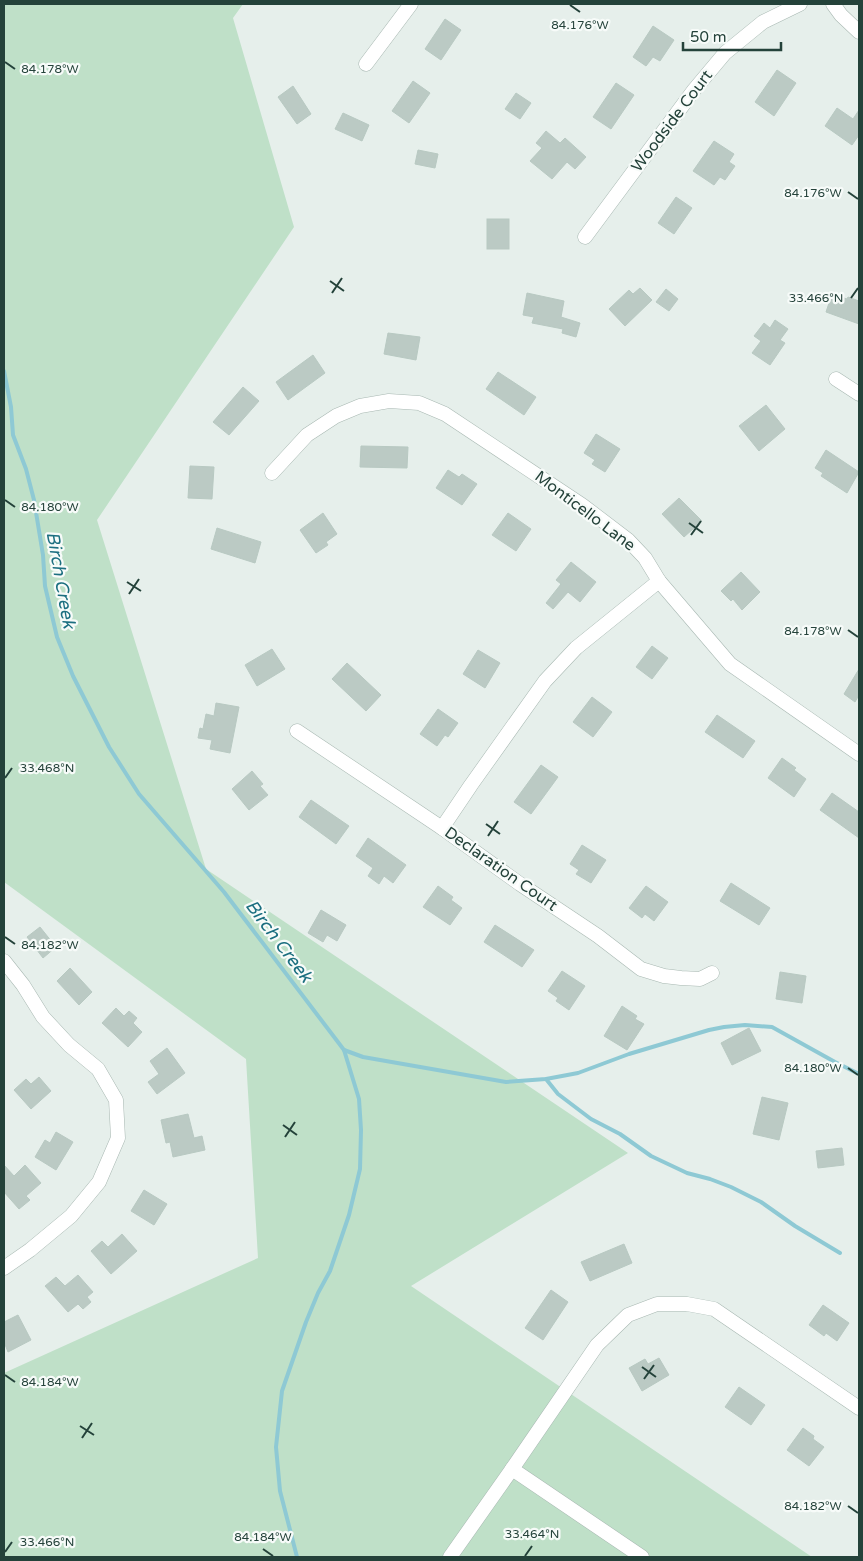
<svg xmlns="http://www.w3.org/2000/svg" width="863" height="1561" font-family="'Varela Round',sans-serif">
  <rect width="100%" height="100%" fill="#e6efeb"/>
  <path fill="#bfe0c8" d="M4,4H243L233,18L294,227L97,520L206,869L628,1153L411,1286L812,1557H4V1373L258,1258L246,1059L4,882Z"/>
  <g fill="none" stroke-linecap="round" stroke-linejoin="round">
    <g stroke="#8ec9d4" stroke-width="4">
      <path d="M4,371L11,407L13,435L26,469L34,500L43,555L45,586L57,637L73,676L109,747L139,794L224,892L344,1050L359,1099L361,1130L360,1169L349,1215L330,1271L318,1293L306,1322L282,1391L276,1447L280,1491L297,1557"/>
      <path d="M344,1050L363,1057L506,1082L546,1079L578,1073L629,1054L709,1030L724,1027L745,1025L772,1027L835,1062L859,1074"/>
      <path d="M546,1079L558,1094L591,1119L620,1134L651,1156L687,1173L710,1179L731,1187L761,1202L795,1226L840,1253"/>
    </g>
  </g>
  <g fill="#bbcac4" stroke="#b8c9c2">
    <path d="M445,19L461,30L441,60L425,49Z"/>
    <path d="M653,26L674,40L660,61L653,57L646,66L633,57Z"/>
    <path d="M777,70L796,83L774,116L755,102Z"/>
    <path d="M413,81L430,93L409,123L392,111Z"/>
    <path d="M616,83L634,95L611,129L593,117Z"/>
    <path d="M293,86L311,114L297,124L278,97Z"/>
    <path d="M516,93L531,103L520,119L505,109Z"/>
    <path d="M837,108L853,119L859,110V135L852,145L825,126Z"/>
    <path d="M343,113L369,125L362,141L335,129Z"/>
    <path d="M546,131L560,143L565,138L586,157L575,169L567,162L552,179L530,161L542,148L536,143Z"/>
    <path d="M714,141L734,154L729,162L735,166L725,180L720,177L714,185L693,171Z"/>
    <path d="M418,150L438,154L435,168L415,164Z"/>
    <path d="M676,197L692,208L674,234L658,223Z"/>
    <rect x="487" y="219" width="22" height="30"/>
    <path d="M640,288L652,300L625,326L609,309L629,290L633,294Z"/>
    <path d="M666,289L678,299L669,311L656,302Z"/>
    <path d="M527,293L564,301L561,317L580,323L576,337L562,333L563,329L532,323L534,317L523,315Z"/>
    <path d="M832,294L847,299L848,297L859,301V324L826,312Z"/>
    <path d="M775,320L788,329L780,340L785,343L770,365L752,353L761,341L754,336L764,323L770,328Z"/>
    <path d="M388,333L420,337L416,360L384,354Z"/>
    <path d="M313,355L325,373L288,400L276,382Z"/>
    <path d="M498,372L536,397L524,415L486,389Z"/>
    <path d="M243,387L259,401L229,435L213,422Z"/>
    <path d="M766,405L785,429L759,451L739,426Z"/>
    <path d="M596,434L620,449L605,472L592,464L595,460L584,453Z"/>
    <path d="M361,446L408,447L407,468L360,467Z"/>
    <path d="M826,450L859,472L847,493L821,476L823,473L815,468Z"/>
    <path d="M190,466L214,467L212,499L188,498Z"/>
    <path d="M448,470L459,477L462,474L477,484L462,505L436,488Z"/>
    <path d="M679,498L702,521L684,537L662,514Z"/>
    <path d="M323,513L337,534L326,542L328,545L316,553L300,530Z"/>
    <path d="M508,513L531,529L516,551L492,535Z"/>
    <path d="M217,528L261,542L255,563L211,549Z"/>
    <path d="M571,562L596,582L580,602L568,592L553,609L546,603L561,584L556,580Z"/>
    <path d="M741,572L760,592L742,610L733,599L731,601L721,591Z"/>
    <path d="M652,646L668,658L652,679L636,667Z"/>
    <path d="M272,649L285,669L257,686L245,665Z"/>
    <path d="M478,650L500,663L485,688L463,674Z"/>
    <path d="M347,663L381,695L366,711L332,679Z"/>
    <path d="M859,669V695L855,702L844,694Z"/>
    <path d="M592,697L612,712L593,737L573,722Z"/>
    <path d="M216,703L239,707L230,753L210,749L212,740L198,738L200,728L203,729L206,714L214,716Z"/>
    <path d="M438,709L458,723L448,737L445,735L437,746L420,734Z"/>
    <path d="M717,715L755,741L743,758L705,732Z"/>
    <path d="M782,758L796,768L794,770L806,779L794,797L768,778Z"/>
    <path d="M541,765L558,777L531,814L514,802Z"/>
    <path d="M252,771L263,784L260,786L268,795L249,810L232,789Z"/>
    <path d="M832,793L859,812V838L820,810Z"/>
    <path d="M311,800L349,826L336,844L299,817Z"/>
    <path d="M368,838L406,865L393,883L384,876L379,884L368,876L373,868L356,856Z"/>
    <path d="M582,845L606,860L591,883L576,874L579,870L570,864Z"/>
    <path d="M731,883L770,908L759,925L720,901Z"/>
    <path d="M438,886L453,897L451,900L462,908L450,925L423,907Z"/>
    <path d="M646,886L668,902L654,921L645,914L642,918L629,908Z"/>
    <path d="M321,910L346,925L337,941L327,935L323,942L308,933Z"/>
    <path d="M495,925L534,950L522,967L484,942Z"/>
    <path d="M40,927L56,947L43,958L27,937Z"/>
    <path d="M70,968L92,992L79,1005L57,981Z"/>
    <path d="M562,971L585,986L569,1010L556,1001L558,998L548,991Z"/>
    <path d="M780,972L806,976L802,1003L776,999Z"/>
    <path d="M622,1006L637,1016L635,1019L644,1024L627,1050L604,1036Z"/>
    <path d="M116,1008L124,1016L129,1011L137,1018L133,1023L142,1032L128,1047L102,1023Z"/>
    <path d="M749,1028L761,1051L732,1065L721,1043Z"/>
    <path d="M167,1048L185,1073L157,1094L148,1082L159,1074L150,1061Z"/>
    <path d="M39,1077L51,1091L31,1109L14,1090L26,1079L31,1084Z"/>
    <path d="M762,1097L788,1103L779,1140L753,1134Z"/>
    <path d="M188,1114L194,1138L202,1136L205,1150L173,1157L170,1142L166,1143L161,1120Z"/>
    <path d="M56,1132L73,1142L56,1170L35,1157L45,1140L50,1143Z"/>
    <path d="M842,1148L844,1165L818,1168L816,1151Z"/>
    <path d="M4,1165L14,1176L25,1165L41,1183L26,1196L30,1200L19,1209L4,1192Z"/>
    <path d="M144,1190L167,1204L154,1225L131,1211Z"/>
    <path d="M122,1234L137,1251L111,1274L91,1251L102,1241L108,1247Z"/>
    <path d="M624,1244L632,1263L590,1281L581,1262Z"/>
    <path d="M78,1275L93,1292L87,1297L91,1302L83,1309L78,1304L68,1312L45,1286L56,1277L65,1286Z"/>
    <path d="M551,1290L568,1302L543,1340L525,1328Z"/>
    <path d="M823,1305L849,1323L837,1341L826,1333L824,1336L809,1325Z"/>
    <path d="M18,1315L31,1340L8,1352L4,1342V1322Z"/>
    <path d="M659,1358L669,1375L642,1391L629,1368L645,1359L648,1364Z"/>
    <path d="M739,1387L765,1405L751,1425L725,1407Z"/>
    <path d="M803,1428L814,1436L813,1439L824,1447L809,1466L787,1450Z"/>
  </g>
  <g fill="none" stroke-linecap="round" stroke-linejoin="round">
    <defs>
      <g id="minor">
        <path d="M833,4L841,15L859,32"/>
        <path d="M366,64L411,4"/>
        <path d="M585,237L694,90L725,53L763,22L800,4"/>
        <path d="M836,379L859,394"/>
        <path d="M272,473L307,435L336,416L360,406L389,401L419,403L445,414L582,505L628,540L645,558L659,581L730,664L859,754"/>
        <path d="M297,731L442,828L520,884L598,936L641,969L664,976L681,978L700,979L712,973"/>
        <path d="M442,828L471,785L545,681L576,648L659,581"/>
        <path d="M4,961L23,985L43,1017L69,1045L98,1069L116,1100L118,1138L99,1182L71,1216L30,1250L4,1268"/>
        <path d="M512,1469L597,1345L628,1315L657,1304H687L714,1309L859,1408"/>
        <path d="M450,1557L512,1469L642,1557"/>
      </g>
    </defs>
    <use href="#minor" stroke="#a8b8b2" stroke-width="15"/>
    <use href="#minor" stroke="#fff" stroke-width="14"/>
  </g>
  <path fill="none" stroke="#24423a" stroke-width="2" d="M570,5L580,12M5,62L15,69M848,192L858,199M330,281L344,291M332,293L342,278M851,298L858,288M5,500L15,507M689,523L703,533M691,535L701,521M127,582L141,591M129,594L139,579M848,630L858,637M5,778L12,768M486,824L500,834M488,836L498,821M5,937L15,944M848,1068L858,1075M283,1125L297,1135M285,1137L295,1122M642,1367L656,1377M5,1375L15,1382M644,1379L654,1365M80,1426L94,1435M82,1438L92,1423M848,1506L858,1513M263,1549L273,1556M5,1552L12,1542M525,1556L532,1546"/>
  <g text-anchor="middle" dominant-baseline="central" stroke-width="4.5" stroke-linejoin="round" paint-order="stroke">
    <g font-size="16" fill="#24423a" stroke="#f7fbf9">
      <text transform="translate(672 121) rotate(-53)">Woodside Court</text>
      <text transform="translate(585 511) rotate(37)">Monticello Lane</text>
      <text transform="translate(501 869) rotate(35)">Declaration Court</text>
    </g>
    <g font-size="18" font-style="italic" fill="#1c6f80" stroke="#f7fbf9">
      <text transform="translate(61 580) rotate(80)">Birch Creek</text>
      <text transform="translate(279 941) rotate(53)">Birch Creek</text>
    </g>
  </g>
  <g font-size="12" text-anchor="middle" fill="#24423a" stroke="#f7fbf9" stroke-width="4.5" stroke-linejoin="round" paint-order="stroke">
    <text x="580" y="29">84.176°W</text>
    <text x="50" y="73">84.178°W</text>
    <text x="813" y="197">84.176°W</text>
    <text x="816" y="302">33.466°N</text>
    <text x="50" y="511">84.180°W</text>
    <text x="813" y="635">84.178°W</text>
    <text x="47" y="772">33.468°N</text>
    <text x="50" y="949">84.182°W</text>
    <text x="813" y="1072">84.180°W</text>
    <text x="50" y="1386">84.184°W</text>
    <text x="813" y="1510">84.182°W</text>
    <text x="532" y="1538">33.464°N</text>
    <text x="263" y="1541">84.184°W</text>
    <text x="47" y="1546">33.466°N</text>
  </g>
  <rect width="863" height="1561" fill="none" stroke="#24423a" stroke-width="10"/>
  <path d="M683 42v8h98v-8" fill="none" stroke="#24423a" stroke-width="2.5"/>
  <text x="690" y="42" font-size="15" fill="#24423a" stroke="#f7fbf9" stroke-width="4" paint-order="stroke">50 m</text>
</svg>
